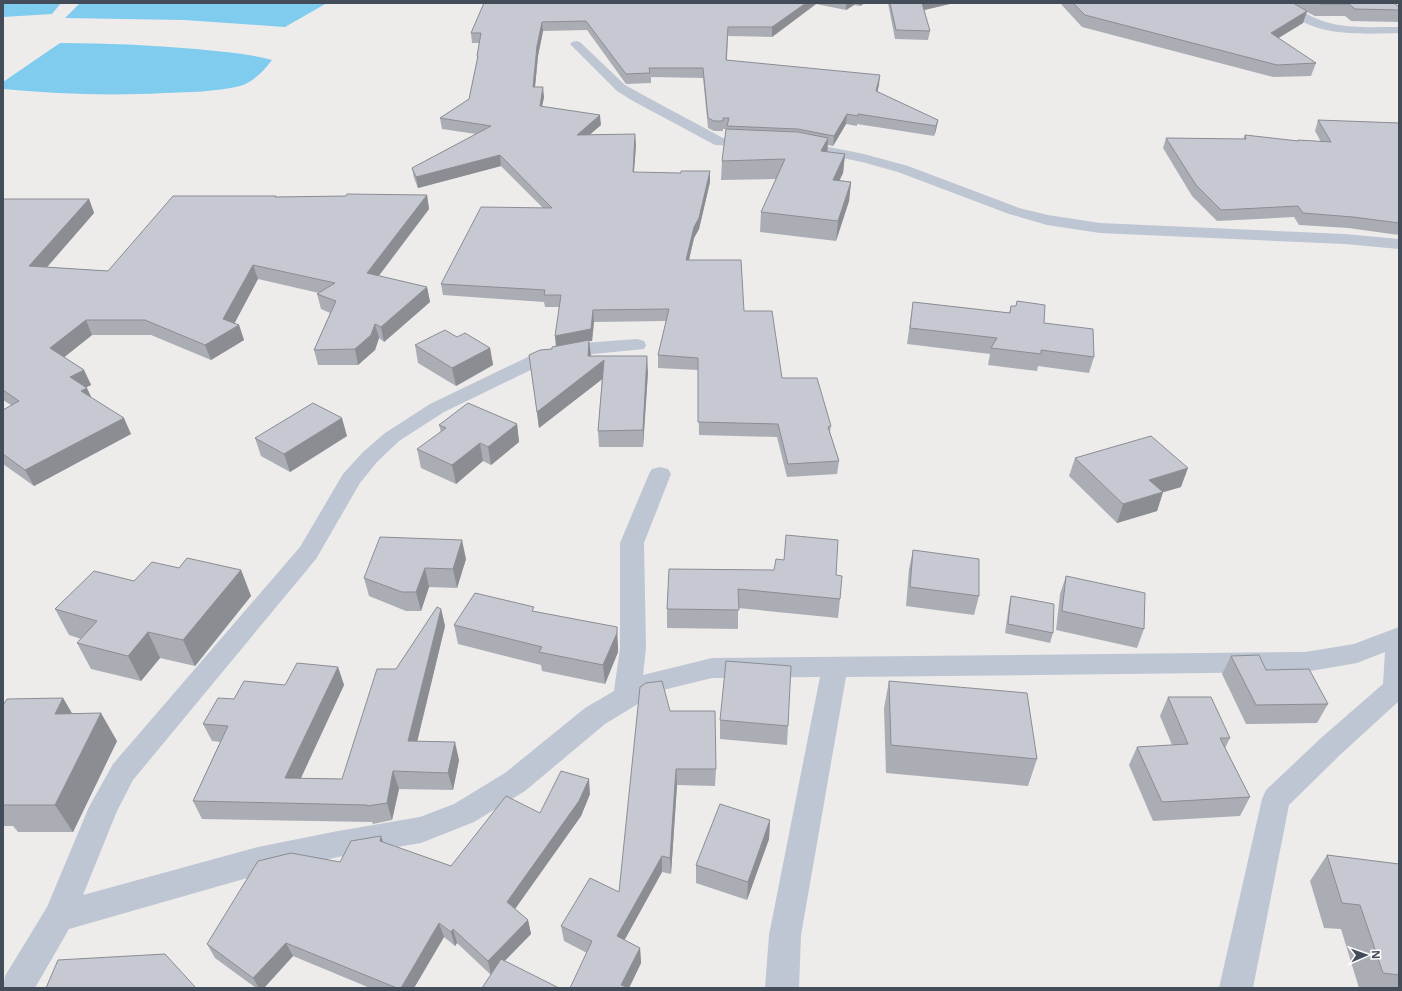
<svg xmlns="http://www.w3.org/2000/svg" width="1402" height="991" font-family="'Open Sans',sans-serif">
  <rect width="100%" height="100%" fill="#eeebeb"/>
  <g fill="#80ccef">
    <path d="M3,3H61L52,14L3,17Z"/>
    <path d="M80,3H327L285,27L184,20L65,18Z"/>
    <path d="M60,43C106,43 151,45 196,49C221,52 247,53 272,60C264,71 253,82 240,86C215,92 189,92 164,93C110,96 57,94 3,89V82Z"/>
  </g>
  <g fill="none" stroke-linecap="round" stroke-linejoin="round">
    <g fill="#bdc6d2" fill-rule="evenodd">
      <path d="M1280,3H1292C1323,31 1360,27 1399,27V33C1360,34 1306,38 1280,3Z"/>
      <path d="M576,41L580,42L625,85L643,95L723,138L755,139L760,140L762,143L760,146L755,147L715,145L633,101L617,91L570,44L572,42Z"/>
      <path d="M799,141L864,154L908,166L1019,208L1048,215L1100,223L1345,234L1399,239V249L1345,244L1100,233L1047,225L1009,214L898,172L862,162L794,148L792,145L794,142Z"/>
      <path d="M637,339L644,341L646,345L644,349L583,355L545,363L444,412L399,441L377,462L360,483L316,559L133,780L117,811L83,895L258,847L338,831L420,817L454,804L505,773L585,708L614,691L620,648V543L649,474L652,469L660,467L668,469L671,474L644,543L646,648L643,675L712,658L1305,652L1354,644L1399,627V701L1341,754L1289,805L1253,988H1219L1262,799L1266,790L1321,738L1383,684L1385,652L1357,663L1305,672L846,677L801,935L799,988H765L769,935L820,677L712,678L659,691L605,724L525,791L474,822L421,843L338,857L258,875L69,929L35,988H3L5,976L47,907L89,807L113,764L300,547L343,474L363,452L385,433L430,404L532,355L583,343Z"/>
    </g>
  </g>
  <g fill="#abadb5">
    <path d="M484,3H865L860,6L854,5L846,10L816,4L772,37L728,36L727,60L879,85L877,92L938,120L936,130L934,136L857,124V126L846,124L833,146L828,145L827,152L845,154L843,173L839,180L851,182L849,201L836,241L760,232L761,212L776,179L721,180L722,161L727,129H723V131H714L708,128L703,78L651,77V83L626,84L587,30L543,31L538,56L535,87L544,97L542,106L601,125L589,135L636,145L634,172L710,182L699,229L694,238L689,260L744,311L782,378L831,426L830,432L839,461L837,474L787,477L777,437L699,435L698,370L658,368V355L666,321L594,322L592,341H589L591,356L648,372L643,447H599L598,431L602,379L539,428L529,355L552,349L556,346L559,307H545L544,302L443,295L441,284L543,208L501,166L418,188L414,178L412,168L476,134L442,129L440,118L469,99L477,61V56L479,43H472L471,33Z"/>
    <path d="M888,3H954L924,10L930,31L928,40L895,39Z"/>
    <path d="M1060,3H1293L1301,8L1294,3H1394L1399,7V22L1351,21L1345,16H1315L1307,12L1303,23L1278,38L1316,63L1311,76L1273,77L1082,27Z"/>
    <path d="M1318,120L1399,123V235L1348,228L1299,225L1294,217L1217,221L1192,196L1163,148L1166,138L1243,139L1245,135L1298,141V140L1321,142L1315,131Z"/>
    <path d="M427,195L429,209L379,276L427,287L430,302L384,342L379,338L375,350L358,365H318L314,350L330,313L321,309L317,294L319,293L258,279L234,323L239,325L244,340L211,360L151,335H92L64,357L84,370L91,385L86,387L91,398L131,434L34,486L3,464V410L11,405L3,400V199H89L94,213L47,267L108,271L276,197Z"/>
    <path d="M1017,301L1044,323L1094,357L1089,373L1038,366L1037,371L988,365L990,354L907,344L913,302L1009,313L1011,306H1016Z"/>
    <path d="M457,337L490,348L493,365L456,386L418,363L415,345Z"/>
    <path d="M517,424L519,442L491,465L483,461L456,484L421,468L417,449L441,432L439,425Z"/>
    <path d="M347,436L290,472L261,456L255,438Z"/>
    <path d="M1075,458L1181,487L1163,492L1157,511L1117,523L1069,476Z"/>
    <path d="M913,550L979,596L974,615L906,606L909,569Z"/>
    <path d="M466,559L457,588L429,587L421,611H406L369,596L364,578Z"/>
    <path d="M179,568L241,570L251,596L195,666L160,658L141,681L91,669L77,643L81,639L69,635L55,609L134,581Z"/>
    <path d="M669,569L836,575L840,599L838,618L738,608V629L667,628V609Z"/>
    <path d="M1066,576L1144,629L1137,648L1056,630L1060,594Z"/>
    <path d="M1011,596L1053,633L1050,643L1005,633L1009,605Z"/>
    <path d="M441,609L445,626L417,741L459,760L453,790L399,789L392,820L373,824L372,822L202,819L193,801L220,742L212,741L203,724L234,699L285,685L338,667L344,685L301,778L342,779L396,669Z"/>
    <path d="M535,611L618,646V652L605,684L542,671L541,665L458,644L454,625Z"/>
    <path d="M1231,656L1266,670L1328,704L1317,723L1246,724L1222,674Z"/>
    <path d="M889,681L1037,759L1028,786L886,773L884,708Z"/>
    <path d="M1168,697L1230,738L1225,748L1250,797L1240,816L1153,821L1129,765L1137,747L1172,745L1160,716Z"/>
    <path d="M63,698L72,713L117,741L73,832H18L13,826H3V705Z"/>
    <path d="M670,711L716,769L715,786L677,785L671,874L662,872L624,940L640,948L641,963L629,988L587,953L564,941L561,926L619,892Z"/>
    <path d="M720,720L788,726L787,745L720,739Z"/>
    <path d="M590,794L581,816L515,909L528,920L531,934L491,975L457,943L455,946L444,937L414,988H370L293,956L264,988H256L215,958L207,944L340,862L383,842L451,866L540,813Z"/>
    <path d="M770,820L769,839L747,900L696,883V865Z"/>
    <path d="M1327,855L1399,864V988H1359L1341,929L1324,928L1310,881Z"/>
  </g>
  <g fill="#8b8d93">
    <path d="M806,3H816V4L772,37V27Z"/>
    <path d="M846,3H854V5L846,10Z"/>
    <path d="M861,3H865L860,6Z"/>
    <path d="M921,3H954L920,11Z"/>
    <path d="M1307,11L1303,23L1267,45L1271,33Z"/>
    <path d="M542,22L543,31L538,56L534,97L533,87L537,46Z"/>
    <path d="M880,75L879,85L875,101L876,91Z"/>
    <path d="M543,87L544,97L540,116V106Z"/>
    <path d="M847,114L846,124L833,146L834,136Z"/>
    <path d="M600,115L601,125L578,145L577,135Z"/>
    <path d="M938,120L936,130L934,136L936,126Z"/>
    <path d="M635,134L636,145L633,183V172Z"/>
    <path d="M828,138L827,157L821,151Z"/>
    <path d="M845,154L843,173L831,199L833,180Z"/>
    <path d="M500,155L501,166L418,188L416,177Z"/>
    <path d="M710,171V182L699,229L694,238L686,272V260L694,227Z"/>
    <path d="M851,182L849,201L836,241L838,221Z"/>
    <path d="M427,195L429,209L370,287L367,273Z"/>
    <path d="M89,199L94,213L35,281L29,266Z"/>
    <path d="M253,265L258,279L231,330L239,325L244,340L211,360L205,345L223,319Z"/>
    <path d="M427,287L430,302L384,342L381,327Z"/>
    <path d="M593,310L594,322L592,341H589L591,356L589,372L604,360L605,377L539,428L537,412L556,348L555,336Z"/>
    <path d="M86,320L92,335L57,363L50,348Z"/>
    <path d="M375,324L379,338L375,350L358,365L355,349Z"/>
    <path d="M490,348L493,365L456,386L452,368Z"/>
    <path d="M647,356L648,372L643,447V430Z"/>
    <path d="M84,370L91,385L77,392L70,377Z"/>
    <path d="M87,388L94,403L81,391Z"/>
    <path d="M124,418L131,434L34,486L25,470Z"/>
    <path d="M342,418L347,436L290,472L284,454Z"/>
    <path d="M517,424L519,442L491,465L488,447Z"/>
    <path d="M480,443L483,461L456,484L452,465Z"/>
    <path d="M1188,468L1181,487L1143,498L1149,480Z"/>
    <path d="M1163,492L1157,511L1117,523L1123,504Z"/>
    <path d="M462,540L466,559L457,588L453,569Z"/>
    <path d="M425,568L429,587L421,611L416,592Z"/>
    <path d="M241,570L251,596L195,666L183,640Z"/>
    <path d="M441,609L445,626L413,759L408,741Z"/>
    <path d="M617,627L618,646V652L605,684L603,665Z"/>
    <path d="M148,632L160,658L141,681L128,656Z"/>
    <path d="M338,667L344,685L293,795L285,778Z"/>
    <path d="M63,698L79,726L55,714Z"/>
    <path d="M101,713L117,741L73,832L55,805Z"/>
    <path d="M455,742L459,760L453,790L448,773Z"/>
    <path d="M676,769L677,785L671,874L670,858Z"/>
    <path d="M393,771L399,789L392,820L387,803Z"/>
    <path d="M589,779L590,794L581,816L510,916L507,902Z"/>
    <path d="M770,820L769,839L747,900L748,882Z"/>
    <path d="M381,836L386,850L380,841Z"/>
    <path d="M662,856V872L618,952L617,936Z"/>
    <path d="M528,920L531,934L491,975L488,961Z"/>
    <path d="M439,923L444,937L414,988H401Z"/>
    <path d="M453,929L457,943L455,946L451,932Z"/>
    <path d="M286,943L293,956L264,988H259L253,978Z"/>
    <path d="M640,948L641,963L629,988L621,985Z"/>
  </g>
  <g fill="#c7c9d2" stroke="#8b8d93">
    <path d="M484,3H806L772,27H728L726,60L880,75L876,91L938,120L936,126L858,114V116L847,114L834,136L798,129L727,126L729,118H723V121H714L708,118L703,68H649L650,73L626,74L586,21L542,22L537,46L533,87H543L540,106L600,115L577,135L635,134L633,172L681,173V171H710L699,218L694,227L686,260H741L744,311H772L782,378H817L831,426L828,427L839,461L788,464L778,424L698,422V358L658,355L669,309L593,310L591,329L555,336L561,295H544L545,290L441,284L481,207L552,208L500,155L416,177L412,168L491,126L440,118L469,99L478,56H477L481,33H471Z"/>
    <path d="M890,3H922L930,31L896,30Z"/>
    <path d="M1073,3H1293L1307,11L1271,33L1316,63L1277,65L1085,15Z"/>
    <path d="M1318,3H1394L1399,7V10L1355,9L1349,4H1320Z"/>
    <path d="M1318,120L1399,123V223L1353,217L1303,213L1298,206L1221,210L1196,185L1166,138L1246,139L1245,135L1298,141V140L1331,142Z"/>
    <path d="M726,129L798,132L828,138L821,151L845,154L833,180L851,182L838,221L761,212L785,159L722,161Z"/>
    <path d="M347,194L427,195L367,273L427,287L381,327L375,324L371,335L355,349L314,350L336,301L317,294L335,283L253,265L223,319L239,325L205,345L145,320H86L50,348L84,370L70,377L87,388L81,391L124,418L25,470L3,454V410L19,401L3,390V199H89L29,266L108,271L173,196H276L275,197L346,196Z"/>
    <path d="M1017,301L1045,305L1044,323L1093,329L1094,357L1041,350V354L991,348L997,338L910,328L913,302L1010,313L1011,306H1016Z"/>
    <path d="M445,330L457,337L465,333L490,348L452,368L415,345Z"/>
    <path d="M589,340L588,356H647L643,430L598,431L604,360L537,412L529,355L540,350L552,349V347Z"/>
    <path d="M313,403L342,418L284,454L255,438Z"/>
    <path d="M468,403L517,424L488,447L480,443L452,465L417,449L446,428L439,425Z"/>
    <path d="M1151,436L1188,468L1149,480L1163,492L1123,504L1075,458Z"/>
    <path d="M786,535L838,540L836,575L842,576L840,599L738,589L739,610L667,609L669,569L774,570L776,559L784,560Z"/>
    <path d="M380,537L462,540L453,569L425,568L416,592H402L364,578Z"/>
    <path d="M913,550L979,559V596L910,587Z"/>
    <path d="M187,558L241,570L183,640L148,632L128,656L77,643L97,621L55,609L94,571L134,581L152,562L179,568Z"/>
    <path d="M1066,576L1145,593L1144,629L1062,611Z"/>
    <path d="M475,593L534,607L532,611L617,627V633L603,665L539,652L542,647L454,625Z"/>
    <path d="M1011,596L1054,604L1053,633L1008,624Z"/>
    <path d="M437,607L441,609L408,741L455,742L448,773L393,771L387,803L367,806V805L193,801L228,726L203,724L218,698L234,699L244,681L285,685L297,663L338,667L285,778L342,779L377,669H396Z"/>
    <path d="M1259,655L1266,670L1309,669L1328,704L1256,705L1231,656Z"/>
    <path d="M726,661L791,666L788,726L720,720Z"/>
    <path d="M662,681L670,711H715L716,769H676L670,858L662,856L617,936L640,948L621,985L629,988H570L592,941L561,926L590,878L619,892L640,687L646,683Z"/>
    <path d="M889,681L1027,693L1037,759L891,745Z"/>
    <path d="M1168,697H1211L1230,738H1220L1250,797L1162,802L1137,747L1188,744Z"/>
    <path d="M63,698L55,714L101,713L55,805H3V705L7,699Z"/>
    <path d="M561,771L589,779L579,801L507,902L528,920L488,961L453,929L451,932L439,923L401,988H397L286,943L253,978L207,944L258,861L291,853L340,862L351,841L381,836L380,841L451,866L506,796L540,813Z"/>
    <path d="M720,804L770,820L748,882L696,865Z"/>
    <path d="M1327,855L1399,864V975L1383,973L1360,905L1342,903Z"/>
    <path d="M165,954L196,988H46L58,960Z"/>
    <path d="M501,959L559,988H482Z"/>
  </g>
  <rect width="1402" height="991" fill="none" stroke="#434c59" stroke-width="8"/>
  <g transform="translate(1366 955) rotate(88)" stroke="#ffffff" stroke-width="3" paint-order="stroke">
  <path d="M0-3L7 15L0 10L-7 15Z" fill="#434c59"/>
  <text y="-6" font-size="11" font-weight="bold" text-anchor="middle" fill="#434c59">N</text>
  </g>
</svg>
